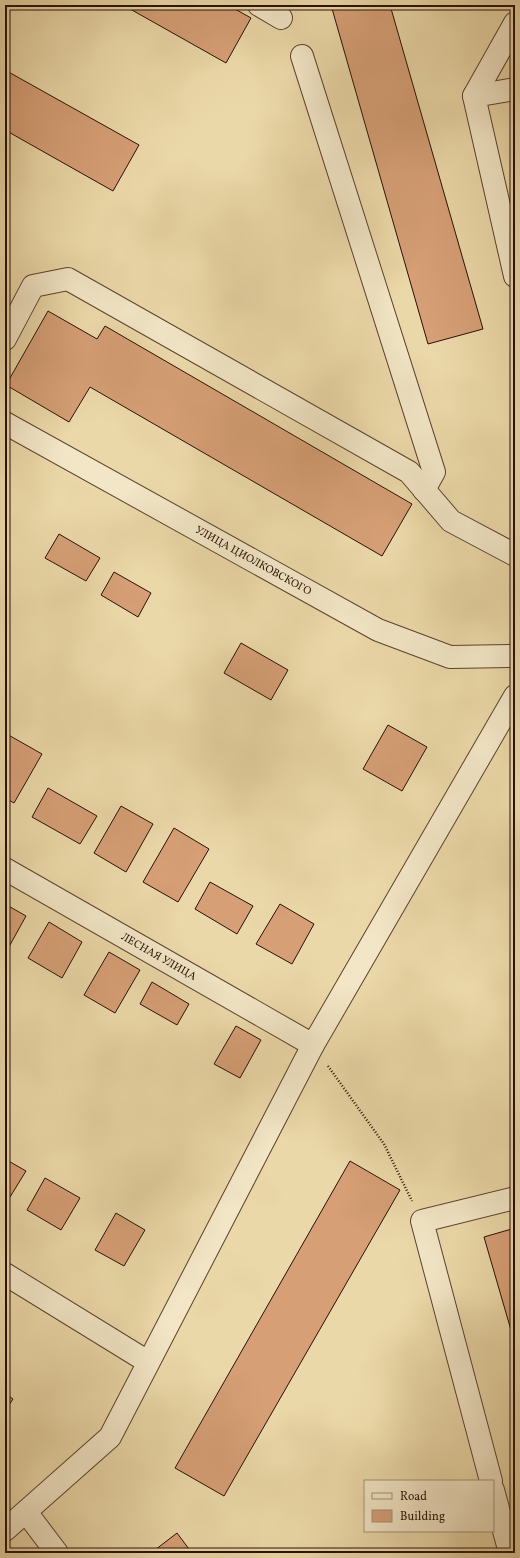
<svg xmlns="http://www.w3.org/2000/svg" width="520" height="1558" font-family="Vollkorn,serif">
  <rect width="100%" height="100%" fill="#ebd8a8"/>
  <filter id="stains"><feTurbulence type="fractalNoise" baseFrequency=".005" numOctaves="4"/><feColorMatrix values="0 0 0 0 .2 0 0 0 0 .09 0 0 0 0 .02 0 0 0 .5 -.17"/></filter>
  <radialGradient id="worn" r=".72"><stop offset=".6" stop-color="#630" stop-opacity="0"/><stop offset="1" stop-color="#630" stop-opacity=".3"/></radialGradient>
  <g fill="#d69f76" stroke="#291005">
    <path d="M123,5H228L251,18L226,63Z"/>
    <path d="M331,5H390L483,329L428,344Z"/>
    <path d="M5,70L139,145L113,191L5,130Z"/>
    <path d="M48,311L97,339L105,326L412,504L382,556L90,387L69,422L6,385Z"/>
    <path d="M59,534L100,558L86,581L45,558Z"/>
    <path d="M114,572L151,593L138,617L101,595Z"/>
    <path d="M241,643L288,670L271,700L224,673Z"/>
    <path d="M388,725L427,747L402,791L363,769Z"/>
    <path d="M5,733L42,754L14,803L5,798Z"/>
    <path d="M48,788L97,816L80,844L32,817Z"/>
    <path d="M121,806L153,824L126,872L94,853Z"/>
    <path d="M174,828L209,849L178,902L143,882Z"/>
    <path d="M210,882L253,906L237,934L195,909Z"/>
    <path d="M5,904L26,916L5,954Z"/>
    <path d="M280,904L314,924L292,964L256,944Z"/>
    <path d="M49,922L82,942L62,978L28,958Z"/>
    <path d="M109,952L140,970L115,1013L84,995Z"/>
    <path d="M152,982L189,1004L177,1025L140,1004Z"/>
    <path d="M236,1026L261,1040L240,1078L214,1064Z"/>
    <path d="M5,1159L26,1171L10,1197L5,1194Z"/>
    <path d="M350,1161L400,1190L224,1496L175,1468Z"/>
    <path d="M45,1178L80,1198L61,1230L27,1210Z"/>
    <path d="M116,1213L145,1230L124,1266L95,1250Z"/>
    <path d="M515,1228V1344L484,1237Z"/>
    <path d="M5,1393L13,1399L5,1411Z"/>
    <path d="M177,1533L192,1553H151Z"/>
  </g>
  <g fill="none" stroke-linecap="round" stroke-linejoin="round">
    <defs>
      <g id="minor">
        <path d="M259,5L281,18"/>
        <path d="M302,56L434,472L424,490"/>
        <path d="M515,89L474,96L515,276"/>
        <path d="M474,96L515,23"/>
        <path d="M5,339L33,286L68,279L409,472L451,521L515,555"/>
        <path id="s1" d="M5,423L378,630L450,657L515,656"/>
        <path id="s2" d="M5,869L313,1045"/>
        <path d="M5,1274L148,1362"/>
        <path d="M491,1481L422,1221L515,1198"/>
        <path d="M493,1490L510,1553"/>
        <path d="M26,1512L57,1553"/>
        <path d="M5,1530L110,1437L313,1045L515,696"/>
      </g>
    </defs>
    <use href="#minor" stroke="#5a422e" stroke-width="24"/>
    <path stroke="#291005" stroke-width="2.5" stroke-dasharray="1 2" stroke-linecap="butt" d="M328,1066L384,1144L412,1201"/>
    <use href="#minor" stroke="#f2e6c6" stroke-width="22"/>
  </g>
  <g text-anchor="middle" dominant-baseline="central" stroke-width="4" stroke-linejoin="round" paint-order="stroke">
    <g font-size="11" fill="#291005" stroke="#f2e6c6">
      <text stroke="none"><textPath href="#s1" startOffset="284">УЛИЦА ЦИОЛКОВСКОГО</textPath></text>
      <text stroke="none"><textPath href="#s2" startOffset="177">ЛЕСНАЯ УЛИЦА</textPath></text>
    </g>
  </g>
  <rect width="520" height="1558" fill="none" stroke="#ebd8a8" stroke-width="20"/>
  <rect x="6" y="6" width="508" height="1546" fill="none" stroke="#291005" stroke-width="2"/>
  <rect x="10" y="10" width="500" height="1538" fill="none" stroke="#291005"/>
  <rect x="364" y="1480" width="130" height="52" fill="#f2e6c6" stroke="#a29079"/>
  <rect x="372" y="1493" width="20" height="6" fill="#f2e6c6" stroke="#a29079"/>
  <text x="400" y="1500" font-size="12" fill="#291005">Road</text>
  <rect x="372" y="1510" width="20" height="12" fill="#d69f76" stroke="#a29079"/>
  <text x="400" y="1520" font-size="12" fill="#291005">Building</text>
  <rect width="100%" height="100%" filter="url(#stains)"/>
  <rect width="100%" height="100%" fill="url(#worn)"/>
</svg>
